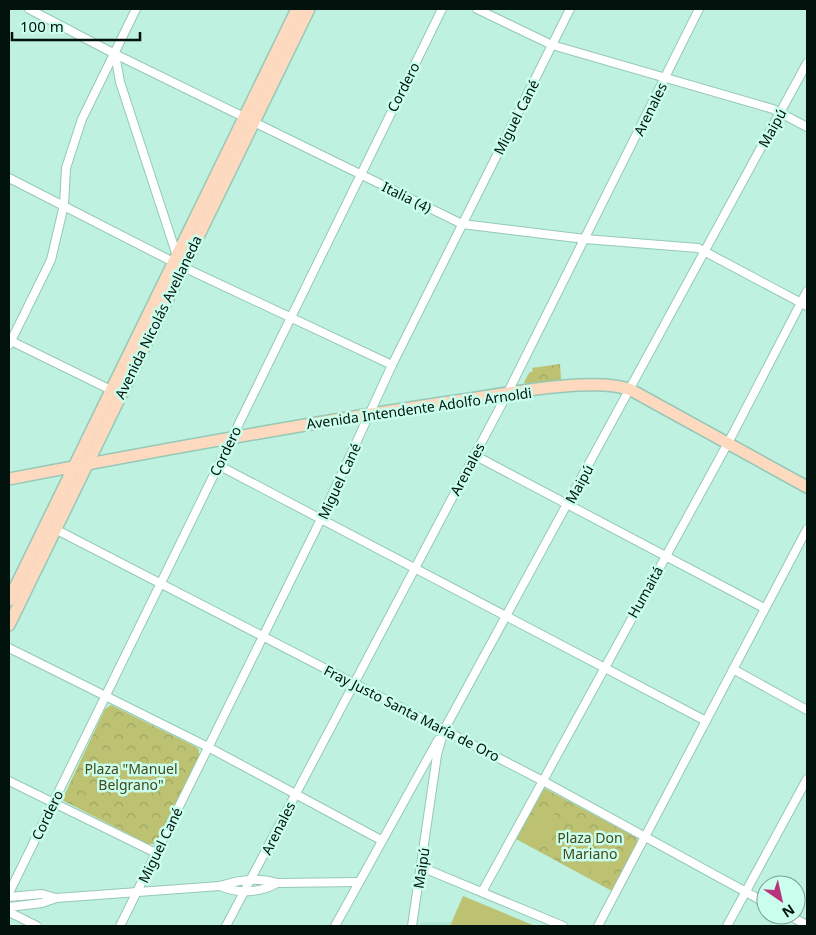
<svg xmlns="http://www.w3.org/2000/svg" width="816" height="935" font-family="'Noto Sans',sans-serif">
  <defs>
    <pattern id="park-crowns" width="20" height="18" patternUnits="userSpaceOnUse" patternTransform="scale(1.25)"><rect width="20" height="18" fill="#bcc272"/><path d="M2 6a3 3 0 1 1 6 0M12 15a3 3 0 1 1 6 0" fill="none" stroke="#a0a662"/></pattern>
  </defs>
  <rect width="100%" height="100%" fill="#bef1e0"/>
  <path fill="#ade9d4" d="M421,922H452L450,926H420Z"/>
  <g fill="url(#park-crowns)">
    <path d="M560,364L561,380L526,384L524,382L529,373L533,371L532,368Z"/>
    <path d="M111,705L196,747L199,750V756L158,840L154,844H148L62,800L105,709Z"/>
    <path d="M544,788L637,838V845L612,891L516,839Z"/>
  </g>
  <g fill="#bcc272">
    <path d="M118,752L148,767L131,801L101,786Z"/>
    <path d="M539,806L557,816L540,846L521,836Z"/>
    <path d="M605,844L623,853L608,880L590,871Z"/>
    <path d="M463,896L535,926H450Z"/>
  </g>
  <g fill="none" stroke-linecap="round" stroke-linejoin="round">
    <defs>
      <g id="minor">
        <path d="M29,9L115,54L462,224L585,239L698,248L807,306"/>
        <path d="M477,9L552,45L773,109L807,127"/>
        <path d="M115,54L120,82L177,256"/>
        <path d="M9,178L183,267L392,365"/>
        <path d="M9,340L115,392"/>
        <path d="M9,345L51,260L64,205L66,168L82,119L136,9"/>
        <path d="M474,455L764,608"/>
        <path d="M218,465L706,721"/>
        <path d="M55,529L543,781L766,903"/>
        <path d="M9,648L208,747L381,840"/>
        <path d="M733,669L807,710"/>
        <path d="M9,781L156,853"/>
        <path d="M421,867L563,926"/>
        <path d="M220,886C238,894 260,893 277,883"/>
        <path d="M482,892L728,443L807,291"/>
        <path d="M9,893L442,9"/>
        <path d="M9,897L42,894L56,898"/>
        <path d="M9,907L42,903L56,898L220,886C238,880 258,877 277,883L359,882"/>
        <path d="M9,912L37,926"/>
        <path d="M788,915L807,925"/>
        <path d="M120,926L321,519L392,365L570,9"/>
        <path d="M226,926L507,394L699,9"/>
        <path d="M335,926L438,740"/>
        <path d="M412,926L437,755L444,730L807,63"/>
        <path d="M598,926L807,529"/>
        <path d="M727,926L807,779"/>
      </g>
      <g id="secondary">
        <path d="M9,479C160,450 311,422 463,400C503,394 597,376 631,390L807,487"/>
        <path d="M9,600L297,9"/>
        <path d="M9,625L309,9"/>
      </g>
    </defs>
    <use href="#minor" stroke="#96c8b7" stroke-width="10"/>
    <use href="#secondary" stroke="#96c8b7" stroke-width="14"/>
    <use href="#minor" stroke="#fff" stroke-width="8"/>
    <use href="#secondary" stroke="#fddabf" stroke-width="11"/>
  </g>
  <g text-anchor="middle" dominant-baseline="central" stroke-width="5" stroke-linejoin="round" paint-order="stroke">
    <g font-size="14" fill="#02130e" stroke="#cbffed">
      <text transform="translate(403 87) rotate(-63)">Cordero</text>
      <text transform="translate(650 109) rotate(-64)">Arenales</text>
      <text transform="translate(516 117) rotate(-63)">Miguel Cané</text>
      <text transform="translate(772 128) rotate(-61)">Maipú</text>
      <text transform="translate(407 197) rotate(26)">Italia (4)</text>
      <text transform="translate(158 317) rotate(-64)">Avenida Nicolás Avellaneda</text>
      <text transform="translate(419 408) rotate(-8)">Avenida Intendente Adolfo Arnoldi</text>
      <text transform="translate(225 451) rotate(-64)">Cordero</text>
      <text transform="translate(467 469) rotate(-62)">Arenales</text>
      <text transform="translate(339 481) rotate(-65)">Miguel Cané</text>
      <text transform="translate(579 484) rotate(-61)">Maipú</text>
      <text transform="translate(645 592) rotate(-61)">Humaitá</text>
      <text transform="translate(412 713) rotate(27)">Fray Justo Santa María de Oro</text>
      <text transform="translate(47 815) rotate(-64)">Cordero</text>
      <text transform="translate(278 828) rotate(-63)">Arenales</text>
      <text transform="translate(160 845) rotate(-64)">Miguel Cané</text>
      <text transform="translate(421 868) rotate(-81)">Maipú</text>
    </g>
    <g font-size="14" fill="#45481a" stroke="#cbffed">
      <text x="131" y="768">Plaza "Manuel<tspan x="131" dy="16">Belgrano"</tspan></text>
      <text x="590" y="837">Plaza Don<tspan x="590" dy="16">Mariano</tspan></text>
    </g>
  </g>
  <rect width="816" height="935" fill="none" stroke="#02130e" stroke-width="20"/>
  <g transform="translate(781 900) rotate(146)"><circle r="24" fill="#cbffed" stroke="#7ba194"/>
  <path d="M0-4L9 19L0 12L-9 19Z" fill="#b7347b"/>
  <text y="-8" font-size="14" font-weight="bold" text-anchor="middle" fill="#02130e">N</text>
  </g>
  <path d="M12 32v8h128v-8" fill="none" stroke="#02130e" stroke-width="2.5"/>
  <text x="20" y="32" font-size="15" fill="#02130e" stroke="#cbffed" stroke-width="4" paint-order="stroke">100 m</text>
</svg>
